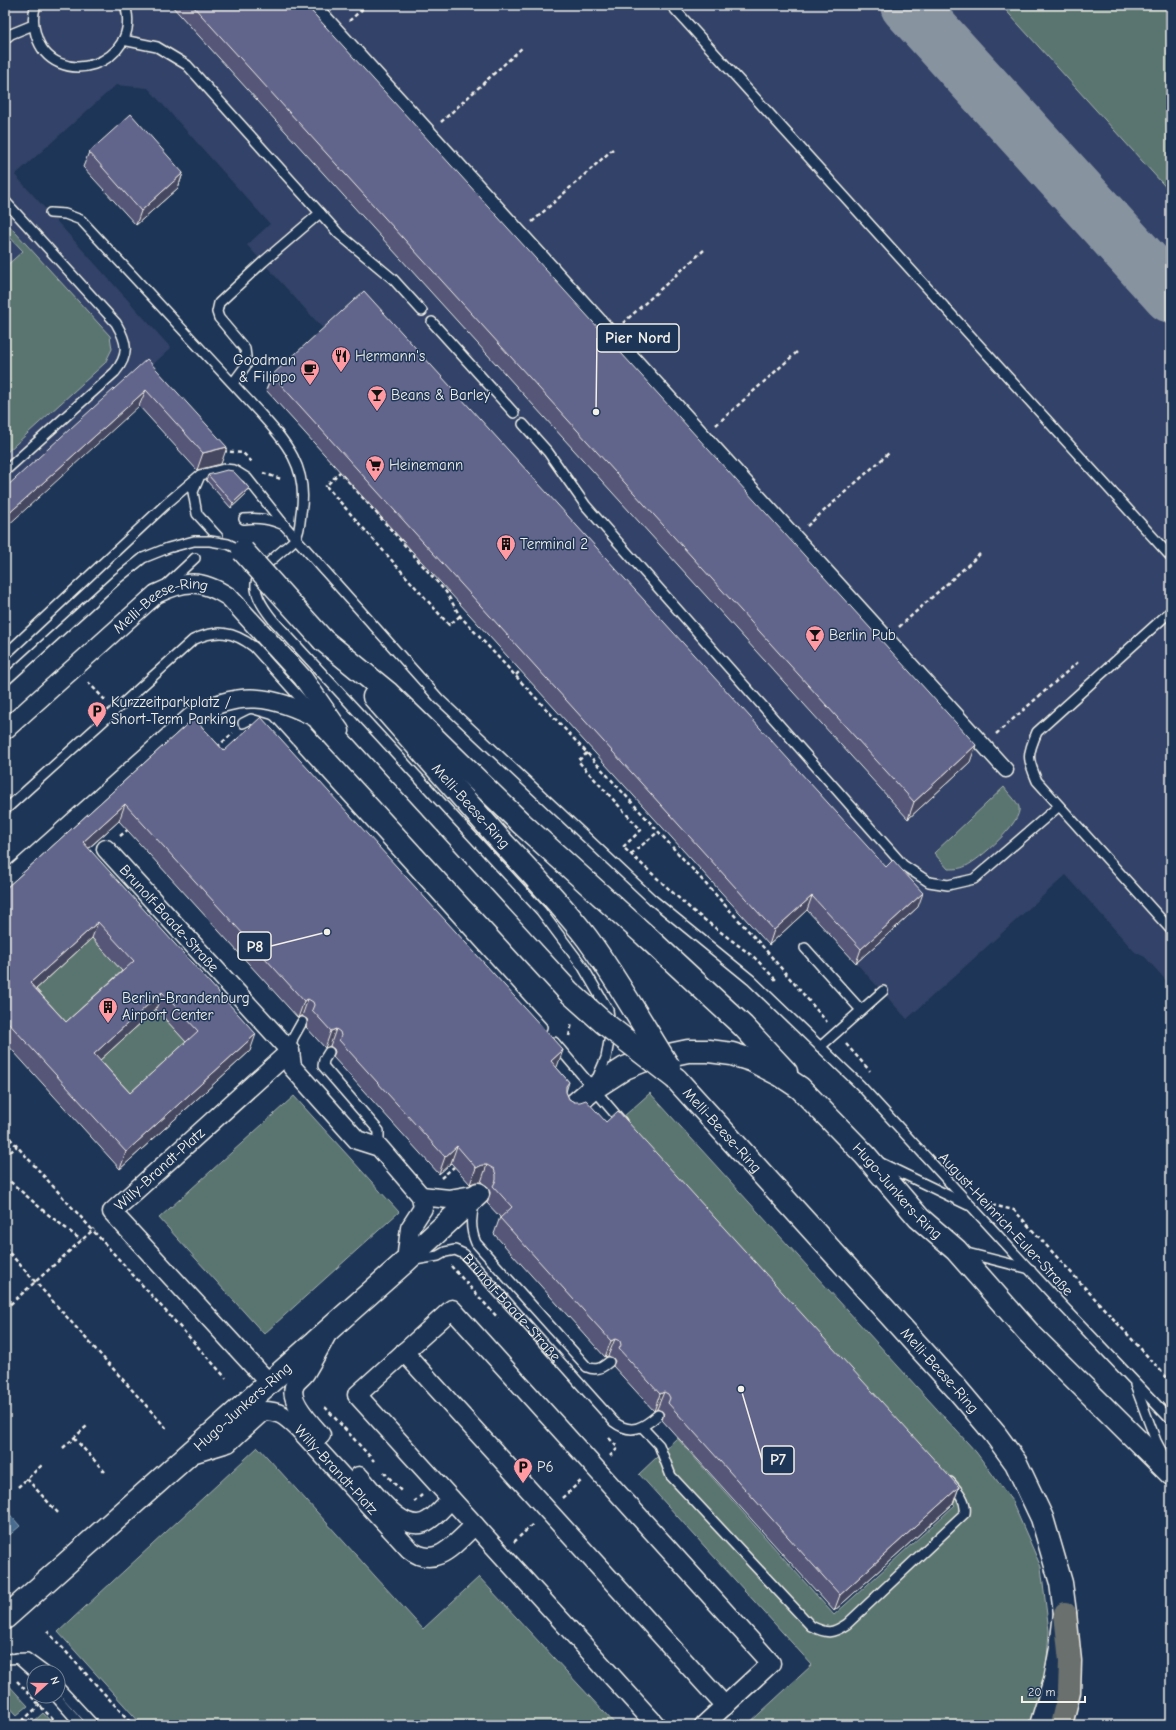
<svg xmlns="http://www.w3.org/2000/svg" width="1176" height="1730" font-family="'Comic Neue',sans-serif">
  <rect width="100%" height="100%" fill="#1d3557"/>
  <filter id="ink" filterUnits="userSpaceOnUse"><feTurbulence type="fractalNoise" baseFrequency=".025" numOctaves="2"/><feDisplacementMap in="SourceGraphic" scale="8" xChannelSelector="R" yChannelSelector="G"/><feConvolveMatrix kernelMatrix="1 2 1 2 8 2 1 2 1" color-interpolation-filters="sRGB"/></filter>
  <g filter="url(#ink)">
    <path fill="#324367" d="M5,5H1171V986L1145,957L1135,952L1066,875L907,1019L808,910L328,334L247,245L270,224L148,88L116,85L15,175L171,348L5,499Z"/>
    <g fill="#5a7470" stroke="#a7b2ac">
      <path d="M1001,5H1171V193Z"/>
      <path d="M5,221L110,336L112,349L105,363L5,454V267L23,251L5,232Z"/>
      <path d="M1004,787C1008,793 1017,801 1019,807C1023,822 979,860 966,866C960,869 954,869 948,869L934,853Z"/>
      <path d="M92,938L128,977L60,1039L24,1000Z"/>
      <path d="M156,1009L192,1048L124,1110L88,1071Z"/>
      <path d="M650,1093L976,1452L1012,1501L1041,1567L1049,1631L1045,1687L1032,1725H747L812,1665L639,1474L677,1438L834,1615L955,1505L614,1125Z"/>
      <path d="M294,1096L399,1212L264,1334L159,1218Z"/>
      <path d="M258,1447L423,1629L479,1577L616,1725H142L58,1632Z"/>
      <path d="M5,1681L28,1706L17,1715L5,1702Z"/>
      <path d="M43,1713L54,1725H30Z"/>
    </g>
    <path fill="#476c8f" stroke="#8ca1b3" d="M5,1509L20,1526L5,1539Z"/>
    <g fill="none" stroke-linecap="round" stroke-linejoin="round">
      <path stroke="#8893a0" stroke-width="56" d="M908,5L1171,295"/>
      <defs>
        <g id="service">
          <path d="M36,5C32,15 33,25 36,35C53,93 144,65 125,5"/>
          <path d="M671,5L1171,557"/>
          <path d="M5,39L11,34L33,25"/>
          <path d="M123,40L157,47L187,65L339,234L393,279L422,311"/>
          <path d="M5,201L116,323C127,342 130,354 115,372L5,471"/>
          <path d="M50,213L65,214L81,220L258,411C286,442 309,468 301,513C300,521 300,531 296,537C294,542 287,546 283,550C252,576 246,586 273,620L541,911L583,967L608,1010L611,1030L606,1058L596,1081"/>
          <path d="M432,322L514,413"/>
          <path d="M233,383L247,364L245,349L219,318L217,312L219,303L263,262L320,213"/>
          <path d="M523,424L548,452L586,506L903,865L929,882L948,885L974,879L1059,806"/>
          <path d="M199,478L193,492L197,514L218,537"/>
          <path d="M244,519C259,517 270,519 284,525"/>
          <path d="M165,586L195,558"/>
          <path d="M1171,611L1037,732C1027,755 1027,758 1037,781L1171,930"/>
          <path d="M5,655L166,504L200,475L225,469L234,470L247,478L285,526L439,699L653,900L751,980L860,1085L1061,1304L1171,1420"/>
          <path d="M243,723L251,719L268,724L542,1027"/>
          <path d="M5,810L193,640C217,629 233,631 254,647L311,710"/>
          <path d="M805,948L861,1010"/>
          <path d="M554,1042L622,1122"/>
          <path d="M820,1047L883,991"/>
          <path d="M290,1051L293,1038L302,1022"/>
          <path d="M329,1052L324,1060L323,1066L379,1131V1147"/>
          <path d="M881,1163L968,1205"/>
          <path d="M475,1203C470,1217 470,1229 476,1243L587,1367C596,1371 602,1368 609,1362"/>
          <path d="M963,1252L1030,1269"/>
          <path id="s1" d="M415,1260L438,1256L445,1252L455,1250L464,1254L614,1422C631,1435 643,1428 658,1415"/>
          <path d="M1135,1385L1156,1441L1165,1458"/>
          <path d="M642,1427L659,1445L671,1476L811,1626C827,1634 832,1634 847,1624L965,1513C967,1501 958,1491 950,1482"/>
          <path d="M17,1658L34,1673"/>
          <path d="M5,1659L27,1658L46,1672"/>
          <path d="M58,1686L94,1725"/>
          <path d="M55,1696L81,1725"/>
        </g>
        <path id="pedestrian" d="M313,5L1006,770"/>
        <g id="minor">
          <path id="s2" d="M5,730L156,594C185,580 201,579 229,597L303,678L340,731"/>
          <path id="s3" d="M106,849L290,1051L292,1067L357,1140L379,1147L421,1196L423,1208L410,1228L406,1261"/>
          <path d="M5,883L191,717C238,689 274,695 320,720"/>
          <path d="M421,1196L449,1199L478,1194"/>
          <path d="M404,1352L725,1706"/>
          <path id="s4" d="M269,1383L112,1212L290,1051"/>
          <path d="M321,1435C312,1425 285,1398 296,1383C299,1379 304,1376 306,1372C313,1360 320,1348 326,1336"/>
          <path id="s5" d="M189,1455L228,1443L263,1411C281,1411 286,1417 298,1428L409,1549C436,1571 455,1543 475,1525"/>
          <path d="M359,1476C374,1492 405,1538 429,1520C437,1515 444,1506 451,1499"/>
          <path d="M656,1725L357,1395L452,1309L771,1663L704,1725"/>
        </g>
        <g id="tertiary">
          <path d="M323,640L388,693L521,823"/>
          <path d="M374,697L502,842"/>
          <path d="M320,720L429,839"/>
          <path d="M647,937L743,1026L786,1072"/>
          <path id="s6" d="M676,1079L957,1389L995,1434L1016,1463L1042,1518L1061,1583L1065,1613L1061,1648L1055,1680L1041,1725"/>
          <path id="s7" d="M572,1107L594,1088L625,1068L645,1060L688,1051H709L732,1054L751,1060L782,1076L800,1088L865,1155L919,1218L956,1250L1029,1333L1171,1474"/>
          <path id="s8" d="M5,1618L406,1261L478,1194"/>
        </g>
        <path id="trunk" d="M1061,1725L1069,1692L1070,1661L1065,1613"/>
      </defs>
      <use href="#service" stroke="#f4f1e8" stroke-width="12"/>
      <use href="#pedestrian" stroke="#f4f1e8" stroke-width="17"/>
      <use href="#minor" stroke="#f4f1e8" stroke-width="21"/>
      <use href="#tertiary" stroke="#f4f1e8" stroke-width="25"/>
      <use href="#trunk" stroke="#f4f1e8" stroke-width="25"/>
      <g stroke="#f4f1e8" stroke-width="2.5" stroke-dasharray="4 3" stroke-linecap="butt">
        <path d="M349,21L367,5"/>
        <path d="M441,122L523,47"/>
        <path d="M532,222L613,149"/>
        <path d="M623,323L704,250"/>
        <path d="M716,425L797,352"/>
        <path d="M223,451L243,453L252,462"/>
        <path d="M263,473L281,479"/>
        <path d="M807,526L889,453"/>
        <path d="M460,616L449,625L326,486L340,472L446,592L460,616L587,753L764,948L827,1022"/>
        <path d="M899,627L980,554"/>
        <path d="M516,675L523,668"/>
        <path d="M88,682L105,700"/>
        <path d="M996,734L1078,662"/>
        <path d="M217,747L233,733"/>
        <path d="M587,753L578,761L641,830L623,847L693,911L755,958L777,981"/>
        <path d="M120,836L130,828"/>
        <path d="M631,854L658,832"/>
        <path d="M569,1036L572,1023"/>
        <path d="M846,1044L870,1071"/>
        <path d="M5,1133L226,1378"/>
        <path d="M5,1157L17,1146"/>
        <path d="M5,1177L45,1212L81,1240"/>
        <path d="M441,1178L454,1167"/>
        <path d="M992,1205L1014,1210L1171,1382"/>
        <path d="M5,1248L168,1430"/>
        <path d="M451,1266L498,1318"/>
        <path d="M5,1309L94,1229"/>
        <path d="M325,1407L374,1461"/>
        <path d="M74,1438L105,1472"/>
        <path d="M609,1438L618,1448L610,1456"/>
        <path d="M63,1448L88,1425"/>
        <path d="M384,1472L402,1492"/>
        <path d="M27,1479L59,1514"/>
        <path d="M18,1487L42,1465"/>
        <path d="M562,1498L582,1480"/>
        <path d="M414,1502L422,1495"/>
        <path d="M514,1542L534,1523"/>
        <path d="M47,1631L133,1725"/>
        <path d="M17,1681L58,1725"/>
        <path d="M22,1721L40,1705"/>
      </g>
      <use href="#service" stroke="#1d3557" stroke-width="9"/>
      <use href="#pedestrian" stroke="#1d3557" stroke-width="14"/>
      <use href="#minor" stroke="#1d3557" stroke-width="18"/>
      <use href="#tertiary" stroke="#1d3557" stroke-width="22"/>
      <use href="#trunk" stroke="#6b706d" stroke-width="22"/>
      <defs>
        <path id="service-bridge" d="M5,681L118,578L143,558L168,548L194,541H210L228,544L243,551"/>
        <g id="tertiary-bridge">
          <path d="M243,551L323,640"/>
          <path d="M521,823L647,937"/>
          <path d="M429,839L568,991L604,1023L676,1079"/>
          <path d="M502,842C531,873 561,904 587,938C617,979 642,1024 669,1067"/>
        </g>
      </defs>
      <use href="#service-bridge" stroke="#f4f1e8" stroke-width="12" stroke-linecap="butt"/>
      <use href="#tertiary-bridge" stroke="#f4f1e8" stroke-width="25" stroke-linecap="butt"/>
      <use href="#service-bridge" stroke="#1d3557" stroke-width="9"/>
      <use href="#tertiary-bridge" stroke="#1d3557" stroke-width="22"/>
    </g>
    <g fill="#545778" stroke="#f4f1e8" fill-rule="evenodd">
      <path d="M171,5H306L970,762L908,819Z"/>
      <path d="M89,152L183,173L178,188L136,225L83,167Z"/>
      <path d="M147,359L221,464L197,470L139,406Z"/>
      <path d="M272,375L918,907L856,963L807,910L769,945L266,390Z"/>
      <path d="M208,475L247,493L231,508L206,480Z"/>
      <path d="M194,718L224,751L563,1050L556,1067L569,1082L566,1092L569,1099L606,1122L959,1487L953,1504L834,1611L662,1420L664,1414L662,1411L657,1409L654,1411L613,1366L615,1361L613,1358L608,1356L605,1357L494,1234L500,1217L487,1203L490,1194V1192L487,1186L481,1182H476L470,1184L451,1163L439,1174L333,1057L335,1052L334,1049L330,1046L325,1048L306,1027L308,1022L307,1019L302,1016L298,1018L119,821L88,849L250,1051L120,1169L5,1042V889ZM92,938L122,971L66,1022L36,989ZM156,1009L186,1042L130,1093L100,1060Z"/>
    </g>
    <g fill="#454761" stroke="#f4f1e8">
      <path d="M183,173L178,188L136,225L141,211Z"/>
      <path d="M146,390L139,406L5,528V517Z"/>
      <path d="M227,447L221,464L197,470L203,453Z"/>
      <path d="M249,488L247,493L231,508L233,503Z"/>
      <path d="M976,745L970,762L908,819L914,802Z"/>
      <path d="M125,804L119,821L76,859L83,842Z"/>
      <path d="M923,893L918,907L856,963L861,949Z"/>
      <path d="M812,896L807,910L769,945L774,930Z"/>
      <path d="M98,922L92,938L24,1000L30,983Z"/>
      <path d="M162,992L156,1009L88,1071L94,1054Z"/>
      <path d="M308,999L302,1016L298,1018L304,1001Z"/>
      <path d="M336,1029L330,1046L325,1048L331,1031Z"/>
      <path d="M256,1034L250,1051L120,1169L126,1152Z"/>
      <path d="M563,1050L557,1067L544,1078L551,1061Z"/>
      <path d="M457,1146L451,1163L439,1174L445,1157Z"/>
      <path d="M482,1165H487L481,1182H476L470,1184L476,1168Z"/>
      <path d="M615,1339L608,1356L605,1357L611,1341Z"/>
      <path d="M664,1392L657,1409L654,1411L660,1394Z"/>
      <path d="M959,1487L953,1504L834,1611L840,1595Z"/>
    </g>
    <g fill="#62658b" stroke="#f4f1e8" fill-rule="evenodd">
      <path d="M192,5H306L976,745L914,802Z"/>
      <path d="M131,114L183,173L141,211L89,152Z"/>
      <path d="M364,291L886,867L893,860L923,893L861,949L812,896L774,930L272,375Z"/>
      <path d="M147,359L227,447L203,453L146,390L5,517V488Z"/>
      <path d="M227,470L233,471L249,488L233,503L208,475Z"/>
      <path d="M261,717L563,1050L551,1061L569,1082L566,1086V1092L569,1099L574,1102H580L586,1100L606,1122L618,1111L959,1487L840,1595L668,1403L670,1398L668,1394L664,1392L660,1394L619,1349L621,1345L620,1341L615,1339L611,1341L500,1218L512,1207L493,1186L496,1180V1175L494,1169L487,1165H482L476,1168L457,1146L445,1157L339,1040L341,1036L340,1032L336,1029L331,1031L312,1010L314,1005L313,1002L308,999L304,1001L125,804L83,842L256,1034L126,1152L5,1019V889L194,718L224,751ZM98,922L134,961L66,1022L30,983ZM162,992L198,1031L130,1093L94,1054Z"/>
    </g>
  </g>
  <defs>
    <symbol id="restaurant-pin" viewBox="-11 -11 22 30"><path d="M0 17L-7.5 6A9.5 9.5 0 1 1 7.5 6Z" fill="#ff9aa2" stroke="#1d3557"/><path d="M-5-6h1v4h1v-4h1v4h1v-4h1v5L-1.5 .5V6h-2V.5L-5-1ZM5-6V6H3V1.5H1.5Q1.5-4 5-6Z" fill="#111"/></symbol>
    <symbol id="cafe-pin" viewBox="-11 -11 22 30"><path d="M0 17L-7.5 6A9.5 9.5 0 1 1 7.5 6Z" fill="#ff9aa2" stroke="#1d3557"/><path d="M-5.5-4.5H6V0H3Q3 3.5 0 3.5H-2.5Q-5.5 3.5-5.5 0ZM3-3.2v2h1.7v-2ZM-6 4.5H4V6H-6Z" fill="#111"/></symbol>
    <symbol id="bar-pin" viewBox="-11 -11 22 30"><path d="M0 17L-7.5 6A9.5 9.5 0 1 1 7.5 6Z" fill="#ff9aa2" stroke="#1d3557"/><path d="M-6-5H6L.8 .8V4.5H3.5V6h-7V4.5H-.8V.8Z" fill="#111"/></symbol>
    <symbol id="supermarket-pin" viewBox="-11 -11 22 30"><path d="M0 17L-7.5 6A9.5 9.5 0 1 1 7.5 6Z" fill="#ff9aa2" stroke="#1d3557"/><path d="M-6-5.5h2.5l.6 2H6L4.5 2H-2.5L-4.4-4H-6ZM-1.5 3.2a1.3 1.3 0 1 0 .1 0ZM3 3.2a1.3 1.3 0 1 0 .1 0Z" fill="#111"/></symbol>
    <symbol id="building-pin" viewBox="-11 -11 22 30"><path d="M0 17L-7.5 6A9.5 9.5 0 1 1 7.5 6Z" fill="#ff9aa2" stroke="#1d3557"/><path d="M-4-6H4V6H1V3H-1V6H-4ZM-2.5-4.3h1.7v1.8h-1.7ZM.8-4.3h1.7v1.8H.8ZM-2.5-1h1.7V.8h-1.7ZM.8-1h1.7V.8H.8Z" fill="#111"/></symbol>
    <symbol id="parking-pin" viewBox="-11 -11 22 30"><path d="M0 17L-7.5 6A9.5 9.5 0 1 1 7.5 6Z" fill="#ff9aa2" stroke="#1d3557"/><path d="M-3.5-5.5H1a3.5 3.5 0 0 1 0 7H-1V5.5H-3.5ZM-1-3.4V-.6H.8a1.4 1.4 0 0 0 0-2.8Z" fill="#111"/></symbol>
  </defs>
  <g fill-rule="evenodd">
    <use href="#restaurant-pin" x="330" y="345" width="22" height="30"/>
    <use href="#cafe-pin" x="299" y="358" width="22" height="30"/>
    <use href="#bar-pin" x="366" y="384" width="22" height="30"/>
    <use href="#supermarket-pin" x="364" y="454" width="22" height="30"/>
    <use href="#building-pin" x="495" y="533" width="22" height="30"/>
    <use href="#bar-pin" x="804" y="624" width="22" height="30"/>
    <use href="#parking-pin" x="86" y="700" width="22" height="30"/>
    <use href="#building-pin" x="97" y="996" width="22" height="30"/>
    <use href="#parking-pin" x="512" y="1456" width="22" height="30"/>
  </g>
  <g text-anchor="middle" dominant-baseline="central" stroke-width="3" stroke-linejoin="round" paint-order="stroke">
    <g font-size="15" fill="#f4f1e8" stroke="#1d3557" text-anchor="start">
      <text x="355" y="356">Hermann's</text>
      <text x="296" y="360" text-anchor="end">Goodman<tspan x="296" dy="17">&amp; Filippo</tspan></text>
      <text x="391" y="395">Beans &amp; Barley</text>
      <text x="389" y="465">Heinemann</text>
      <text x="520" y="544">Terminal 2</text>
      <text x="829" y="635">Berlin Pub</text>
      <text x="111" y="702">Kurzzeitparkplatz /<tspan x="111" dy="17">Short-Term Parking</tspan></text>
      <text x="122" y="998">Berlin-Brandenburg<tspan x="122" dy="17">Airport Center</tspan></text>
      <text x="537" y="1467">P6</text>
    </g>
    <g font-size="15" fill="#f4f1e8" stroke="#1d3557">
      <text stroke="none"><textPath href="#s2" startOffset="203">Melli-Beese-Ring</textPath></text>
      <text transform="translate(471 806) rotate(48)">Melli-Beese-Ring</text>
      <text stroke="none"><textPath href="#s3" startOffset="94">Brunolf-Baade-Straße</textPath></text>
      <text stroke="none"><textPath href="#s6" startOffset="69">Melli-Beese-Ring</textPath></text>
      <text stroke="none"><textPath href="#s4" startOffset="296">Willy-Brandt-Platz</textPath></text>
      <text stroke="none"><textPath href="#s7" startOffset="394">Hugo-Junkers-Ring</textPath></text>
      <text transform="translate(1006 1224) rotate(47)">August-Heinrich-Euler-Straße</text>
      <text stroke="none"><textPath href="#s1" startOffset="123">Brunolf-Baade-Straße</textPath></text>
      <text stroke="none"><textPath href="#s6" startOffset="393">Melli-Beese-Ring</textPath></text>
      <text stroke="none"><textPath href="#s8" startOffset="318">Hugo-Junkers-Ring</textPath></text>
      <text stroke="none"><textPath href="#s5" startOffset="185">Willy-Brandt-Platz</textPath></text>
    </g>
  </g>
  <path fill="none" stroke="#f4f1e8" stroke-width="1.5" d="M596 412L597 338M327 932L271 946M741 1389L762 1460"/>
  <g fill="#f4f1e8" stroke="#1d3557" stroke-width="1.5">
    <circle cx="596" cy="412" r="4"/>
    <circle cx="327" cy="932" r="4"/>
    <circle cx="741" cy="1389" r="4"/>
  </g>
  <g fill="#1d3557" stroke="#f4f1e8" stroke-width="1.5">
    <rect x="597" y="324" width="82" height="28" rx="4"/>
    <rect x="238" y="932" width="33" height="28" rx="4"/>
    <rect x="762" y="1446" width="32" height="28" rx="4"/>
  </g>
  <g font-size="16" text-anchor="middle" font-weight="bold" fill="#f4f1e8">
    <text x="638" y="343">Pier Nord</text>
    <text x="255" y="952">P8</text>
    <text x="778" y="1465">P7</text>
  </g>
  <rect width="1176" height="1730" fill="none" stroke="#1d3557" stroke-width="20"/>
  <rect x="10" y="10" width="1156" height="1710" fill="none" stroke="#f4f1e8" stroke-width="1.5" filter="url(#ink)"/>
  <g transform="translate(46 1684) rotate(69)"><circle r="19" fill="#1d3557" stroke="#738091"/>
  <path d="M0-3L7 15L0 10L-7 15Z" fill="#ff9aa2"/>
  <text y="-6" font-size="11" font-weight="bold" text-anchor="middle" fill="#f4f1e8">N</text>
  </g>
  <path d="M1022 1696v6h63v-6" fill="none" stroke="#f4f1e8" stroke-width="2"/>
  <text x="1028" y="1696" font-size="12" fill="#f4f1e8" stroke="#1d3557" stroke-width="3" paint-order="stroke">20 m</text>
</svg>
